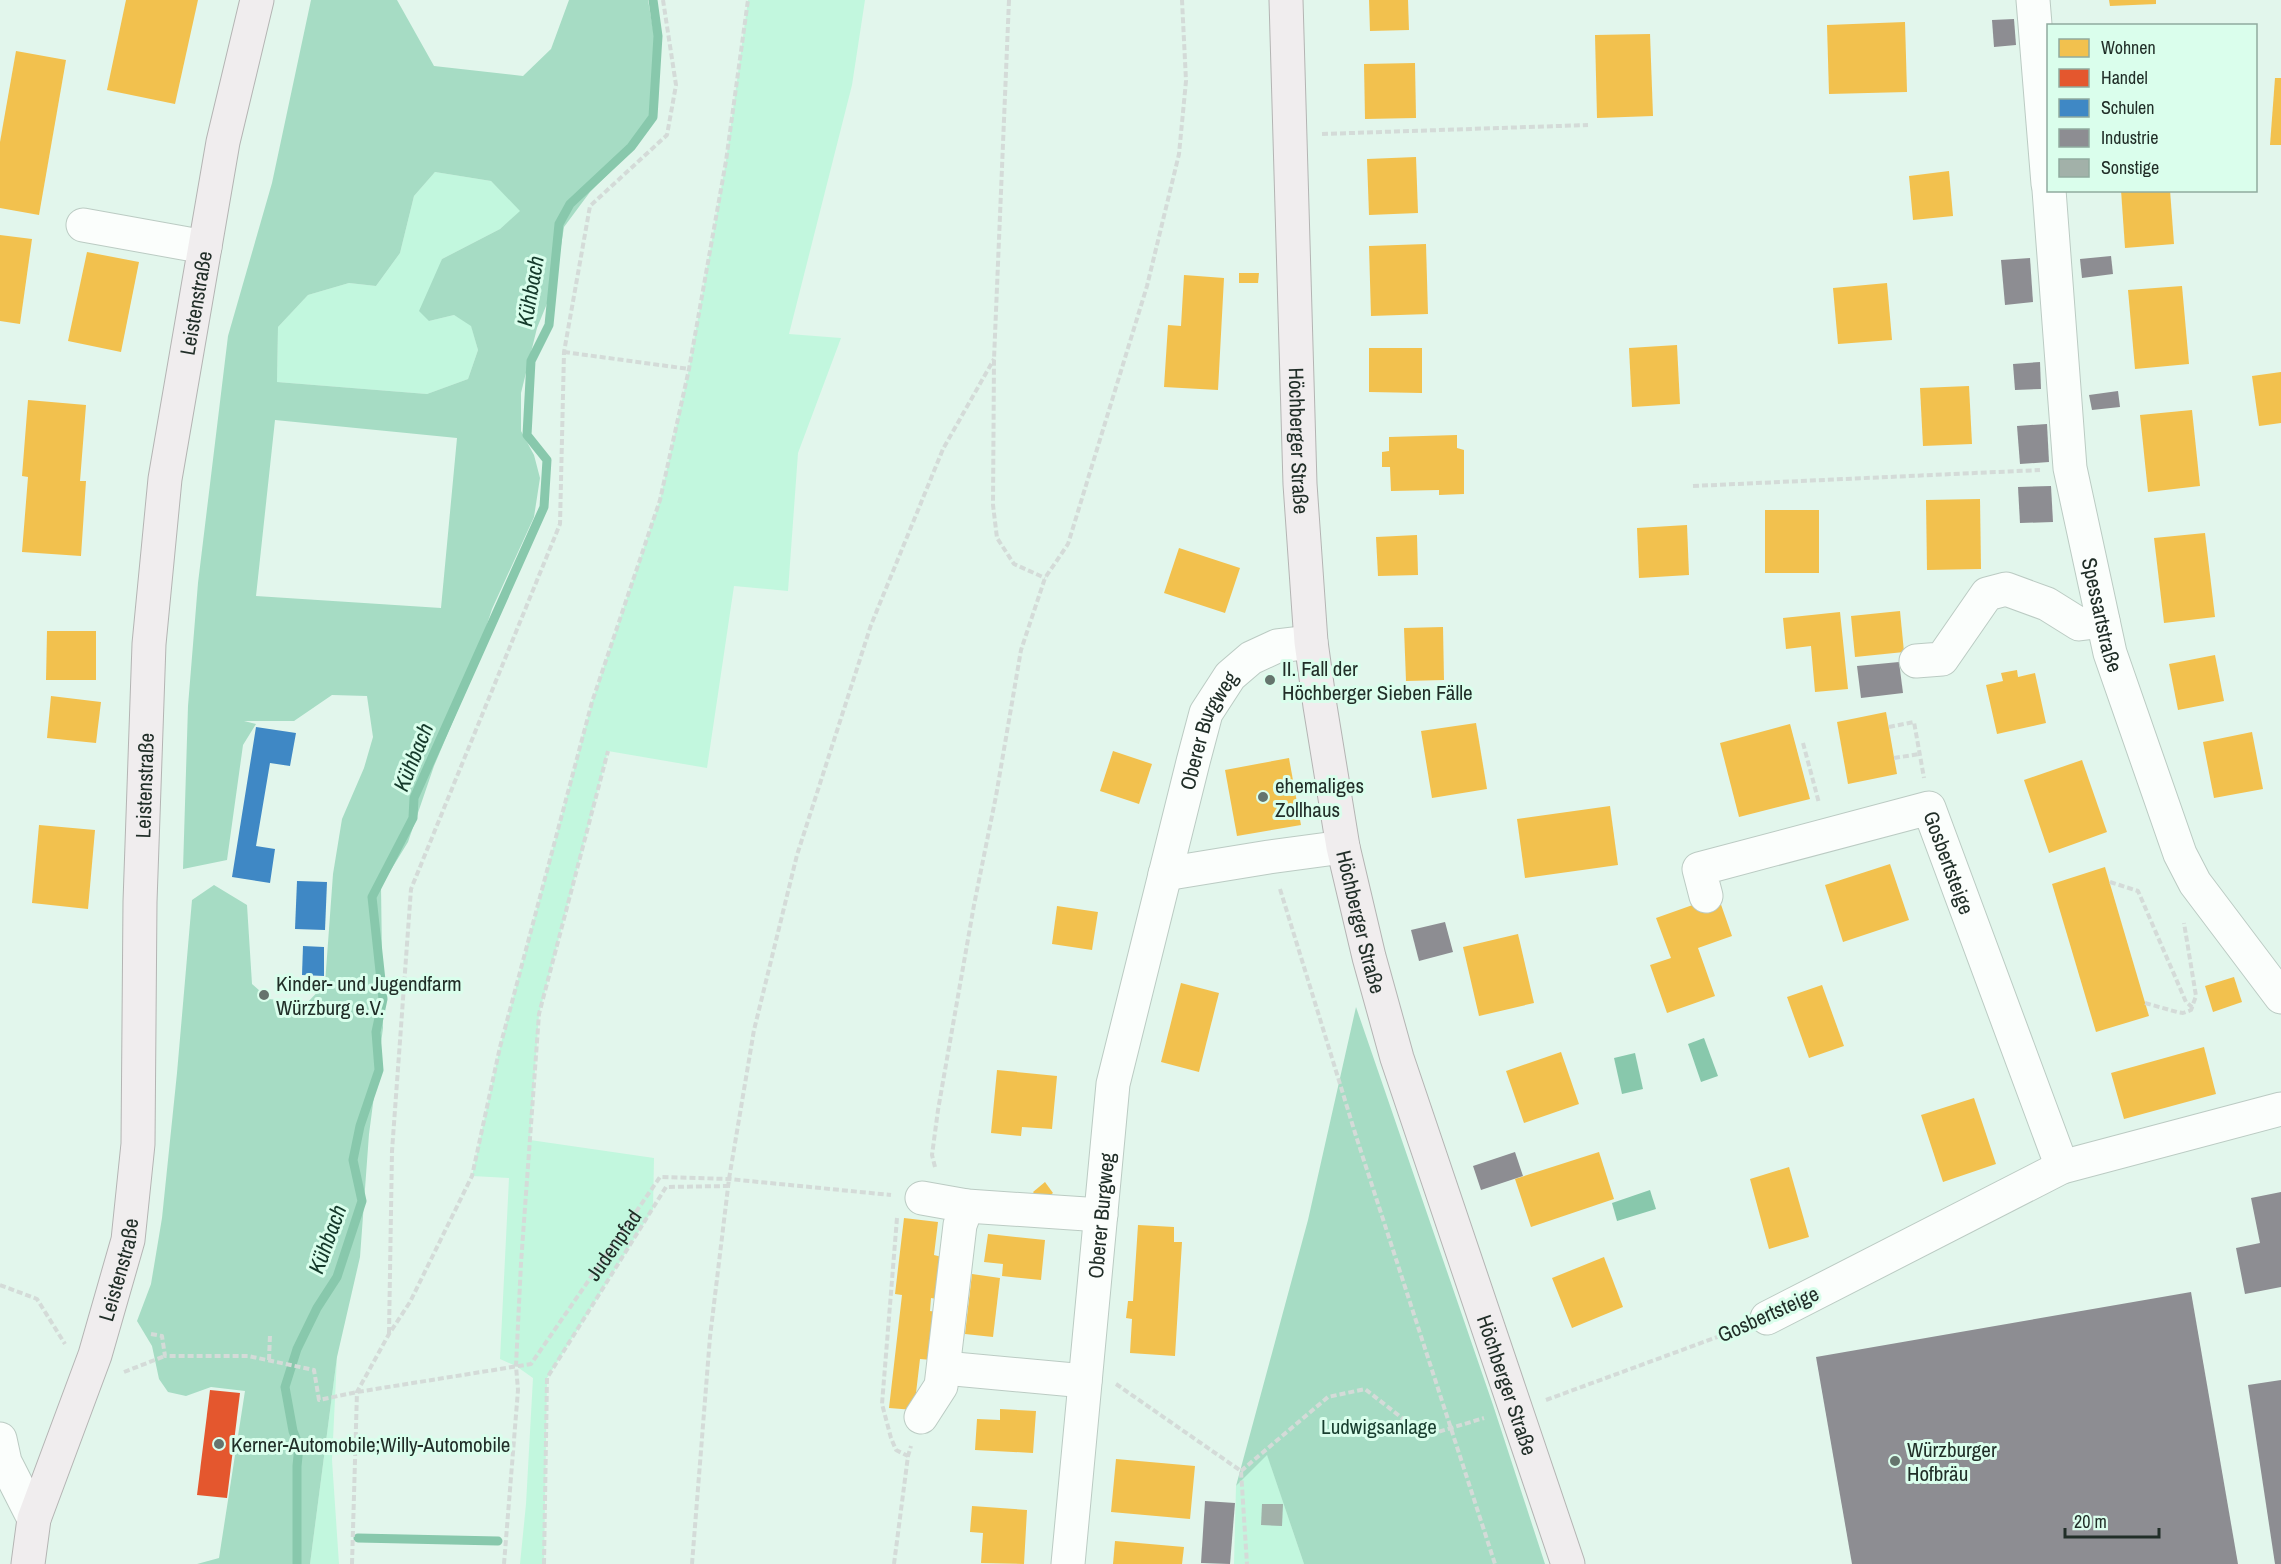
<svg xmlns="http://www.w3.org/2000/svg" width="2281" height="1564" font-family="'Archivo Narrow',sans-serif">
  <rect width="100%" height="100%" fill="#e2f6ec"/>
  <g fill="#c2f7de">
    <path d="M748,0H865L852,85L789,334L841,338L798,453L788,591L734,586L707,768L608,751L539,1014L530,1140L654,1158L653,1209L547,1378L544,1564H520L526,1504L533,1378L516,1366L500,1359L509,1178L472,1176L500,1047L592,702L660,500L689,369L726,161Z"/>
    <path d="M435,172L491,181L521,211L500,229L442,259L429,321L454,315L471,325L478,350L468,379L427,394L277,382L278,327L308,295L349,283L376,286L400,253L414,196Z"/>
    <path d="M337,1357L332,1460L339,1564H310Z"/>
    <path d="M1267,1454L1304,1564H1234L1236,1486Z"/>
  </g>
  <g fill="#a6dcc4" fill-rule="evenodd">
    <path d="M311,0H397L434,66L523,76L551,49L569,0H648L659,63L658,104L628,154L590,192L564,227L555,284L537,328L521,393V431L534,455L540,478L534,517L492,609L464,695L434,766L408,842L381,886L383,1028L369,1134L360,1257L337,1357L310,1564H197L219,1558L245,1391L211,1387L186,1396L168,1392L159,1379L152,1346L137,1321L151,1284L162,1218L177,1073L192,900L214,885L247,905L252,984L269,999L307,1003L325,984L333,874L342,819L364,768L373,737L367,696L332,695L294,721H244L256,724L243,745L227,860L183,869L188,706L198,583L228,336L272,183ZM435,172L491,181L520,211L500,229L442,259L419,311L429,321L454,315L471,326L478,350L468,379L427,394L277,382L278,327L308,295L349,283L376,286L400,253L414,196ZM275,420L457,438L441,608L256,596Z"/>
    <path d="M1356,1007L1493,1405L1545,1564H1304L1267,1455L1236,1486L1308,1220Z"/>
  </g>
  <g fill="#88c8ac">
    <path d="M1704,1038L1718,1076L1701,1082L1688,1044Z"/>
    <path d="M1635,1053L1643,1089L1622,1094L1614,1058Z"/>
    <path d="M1650,1190L1656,1209L1617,1221L1612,1203Z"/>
  </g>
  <g fill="#f2c14e">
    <path d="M126,0H198L175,104L107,90Z"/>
    <path d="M1369,0H1408L1409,30L1370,31Z"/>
    <path d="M2109,0H2156V4L2110,6Z"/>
    <path d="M1905,22L1907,92L1829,94L1827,25Z"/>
    <path d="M1650,34L1653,116L1597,118L1595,35Z"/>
    <path d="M16,51L66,60L39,215L0,208V142Z"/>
    <path d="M1415,63L1416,118L1365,119L1364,64Z"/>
    <path d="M2275,78H2281V145H2270Z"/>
    <path d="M1416,157L1418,213L1369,215L1367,159Z"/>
    <path d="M1949,171L1953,216L1913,220L1909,176Z"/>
    <path d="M2121,190H2170L2174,244L2125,248Z"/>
    <path d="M0,235L32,239L20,324L0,321Z"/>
    <path d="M1426,244L1428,314L1371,316L1369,246Z"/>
    <path d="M87,252L139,262L121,352L68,341Z"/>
    <path d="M1239,273H1259L1258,283H1239Z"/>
    <path d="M1184,275L1224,278L1218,390L1164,387L1168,325L1181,326Z"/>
    <path d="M1887,283L1892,340L1838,344L1833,288Z"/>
    <path d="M2182,286L2189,364L2135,369L2128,290Z"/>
    <path d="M1677,345L1680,404L1632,407L1629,348Z"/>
    <path d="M1369,348H1422V393L1369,392Z"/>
    <path d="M2281,372V423L2259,426L2252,376Z"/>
    <path d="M1969,386L1972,444L1923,446L1920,388Z"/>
    <path d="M28,400L86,405L80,481H86L81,556L22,552L28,477L22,476Z"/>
    <path d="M2192,410L2200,486L2148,492L2140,415Z"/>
    <path d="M1457,435V448L1464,450V494L1439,495V490L1391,491L1390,467H1382V452L1389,451V437Z"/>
    <path d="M1980,499L1981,569L1927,570L1926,500Z"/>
    <rect x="1765" y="510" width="54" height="63"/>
    <path d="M1687,525L1689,575L1639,578L1637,528Z"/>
    <path d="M2205,533L2215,617L2164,623L2154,538Z"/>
    <path d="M1417,535L1418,575L1378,576L1376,537Z"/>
    <path d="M1179,548L1240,568L1225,613L1164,593Z"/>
    <path d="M1900,611L1904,652L1855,657L1851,616Z"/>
    <path d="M1840,612L1848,689L1815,692L1811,646L1786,649L1783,618Z"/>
    <path d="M1443,627L1444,680L1406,681L1404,628Z"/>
    <path d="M47,631H96V680H46Z"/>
    <path d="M2215,655L2224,701L2178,710L2169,664Z"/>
    <path d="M2017,670L2018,677L2035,673L2046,723L1997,734L1986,685L2003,681L2001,673Z"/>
    <path d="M51,696L101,702L96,743L47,738Z"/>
    <path d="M1886,712L1897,774L1848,784L1837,722Z"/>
    <path d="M1476,723L1487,789L1432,798L1421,731Z"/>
    <path d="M1790,724L1810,799L1739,817L1720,743Z"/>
    <path d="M2252,732L2263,789L2214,798L2203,742Z"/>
    <path d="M1113,751L1152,764L1139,804L1100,791Z"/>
    <path d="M1289,758L1301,825L1237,836L1225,770Z"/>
    <path d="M2082,760L2107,832L2049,853L2024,780Z"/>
    <path d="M1610,806L1618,865L1525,878L1517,819Z"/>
    <path d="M39,825L95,830L88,909L32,903Z"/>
    <path d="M1890,864L1909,920L1843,942L1825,885Z"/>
    <path d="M2105,867L2149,1016L2096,1032L2052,884Z"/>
    <path d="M1718,896L1732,936L1698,948L1715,996L1667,1013L1650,965L1671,958L1656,918Z"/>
    <path d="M1057,906L1098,912L1092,950L1052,944Z"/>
    <path d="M1518,934L1534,1003L1479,1016L1463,947Z"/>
    <path d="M2234,977L2242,1002L2213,1012L2205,986Z"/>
    <path d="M1181,983L1219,993L1199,1072L1161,1062Z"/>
    <path d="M1822,985L1844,1046L1809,1058L1787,997Z"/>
    <path d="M2204,1047L2216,1094L2124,1119L2111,1073Z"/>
    <path d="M1561,1052L1579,1104L1524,1123L1506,1071Z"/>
    <path d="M997,1070L1057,1076L1052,1129L1022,1127L1021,1136L991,1133Z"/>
    <path d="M1974,1098L1996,1164L1943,1182L1921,1115Z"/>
    <path d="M1599,1152L1614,1199L1531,1227L1515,1179Z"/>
    <path d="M1789,1167L1809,1237L1769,1249L1750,1179Z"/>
    <path d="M1045,1182L1053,1193L1041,1203L1033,1192Z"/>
    <path d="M904,1218L938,1222L934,1255L942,1257L937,1299L931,1298L930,1311L937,1312L932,1360L920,1359L914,1410L889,1408L902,1295L895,1294Z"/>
    <path d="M1138,1225L1174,1227V1242H1182L1175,1356L1130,1353L1132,1319L1126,1318L1127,1310L1128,1301H1133Z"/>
    <path d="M988,1234L1045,1240L1041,1280L1002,1276L1003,1264L984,1262Z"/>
    <path d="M1604,1257L1623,1307L1572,1328L1552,1278Z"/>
    <path d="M972,1274L1000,1278L993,1337L965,1334Z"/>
    <path d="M1000,1409L1036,1411L1033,1453L975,1450L977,1419L1000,1420Z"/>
    <path d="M1116,1459L1195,1466L1190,1519L1111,1512Z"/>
    <path d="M972,1506L1027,1510L1024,1564L981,1563L983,1533L970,1532Z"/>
    <path d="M1115,1541L1184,1547L1182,1564H1113Z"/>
  </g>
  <path fill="#e4572e" d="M210,1390L240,1393L227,1498L197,1495Z"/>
  <g fill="#3f88c5">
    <path d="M256,727L296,733L290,766L270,763L256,846L275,849L270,883L232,877Z"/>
    <path d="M297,881L327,882L325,930L295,929Z"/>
    <path d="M303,946L324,947V976L302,975Z"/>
  </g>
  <g fill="#8d8d92">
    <path d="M2014,19L2016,45L1994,47L1992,20Z"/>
    <path d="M2111,256L2113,274L2082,278L2080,259Z"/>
    <path d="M2030,258L2033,302L2005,305L2001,260Z"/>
    <path d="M2040,362L2041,389L2015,390L2013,364Z"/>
    <path d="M2118,391L2120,407L2092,410L2089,395Z"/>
    <path d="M2047,424L2049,462L2020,464L2017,426Z"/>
    <path d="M2051,486L2053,522L2020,523L2018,487Z"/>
    <path d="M1899,662L1903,693L1861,698L1857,666Z"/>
    <path d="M1445,922L1453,952L1419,961L1411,930Z"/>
    <path d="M1515,1152L1523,1176L1481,1190L1473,1166Z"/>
    <path d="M2281,1192V1287L2245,1294L2236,1248L2260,1243L2251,1198Z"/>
    <path d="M2191,1292L2238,1564H1852L1816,1357Z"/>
    <path d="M2281,1380V1564H2275L2248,1385Z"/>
    <path d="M1205,1501L1235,1503L1230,1564L1201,1563Z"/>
  </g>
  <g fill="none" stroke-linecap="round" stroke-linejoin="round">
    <g stroke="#88c8ac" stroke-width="9">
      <path d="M358,1538L498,1541"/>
      <path d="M297,1564V1466L299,1446L293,1431L285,1387L297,1349L317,1308L337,1277L362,1201L353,1160L360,1126L379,1070L376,1032L383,999L372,897L413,818L414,798L544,507L547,460L527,435L531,361L549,325L559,224L570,204L631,147L653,117L658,36L653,0"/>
    </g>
  </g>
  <path fill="#a2b1a9" d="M1262,1504H1283L1282,1526L1261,1525Z"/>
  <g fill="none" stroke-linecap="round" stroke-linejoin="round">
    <defs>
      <g id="minor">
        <path d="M2033,0L2048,184"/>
        <path id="s2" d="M2049,190L2070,468L2110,653L2180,854L2195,883L2281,997"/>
        <path d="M83,225L205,247"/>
        <path d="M1916,661L1942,659L1987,594L2006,589L2047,604L2079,624L2103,621"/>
        <path d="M1165,874L1269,857L1343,847"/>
        <path id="s3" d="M1706,896L1699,869L1929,808L2062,1167"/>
        <path d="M922,1198L967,1206L1101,1215"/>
        <path d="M1767,1318L2062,1167L2281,1109"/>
        <path d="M944,1368L1085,1381"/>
        <path d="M921,1417L941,1386L960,1225L967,1206"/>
        <path d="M0,1439L5,1462L34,1519"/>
        <path id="s4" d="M1068,1564L1113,1084L1193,762L1206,713L1230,676L1251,658L1277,646L1311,642"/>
      </g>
      <g id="major">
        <path id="s5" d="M1286,0L1300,484L1311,642L1320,706L1343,847L1369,957L1397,1058L1568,1564"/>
        <path id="s6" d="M28,1564L34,1519L95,1355L128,1240L138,1144L140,902L149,644L165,479L223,142L257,0"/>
      </g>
    </defs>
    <use href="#minor" stroke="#bbcbc3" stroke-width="35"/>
    <use href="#major" stroke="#b4b4b3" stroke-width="35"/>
    <g stroke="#d4dbd8" stroke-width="4" stroke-dasharray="6 3" stroke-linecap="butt">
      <path d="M1009,0L994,359L993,505L997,538L1014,564L1045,578"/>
      <path d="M1322,134L1588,125"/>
      <path d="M564,352L689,369"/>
      <path d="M1693,486L2040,470"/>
      <path d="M1889,727L1914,722L1924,778"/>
      <path d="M1803,743L1819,803"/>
      <path d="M1894,758L1920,754"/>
      <path d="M2110,882L2138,891L2186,1002L2192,1007L2196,996L2184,923"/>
      <path d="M1280,889L1356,1136L1495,1564"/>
      <path d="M2145,1003L2177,1012L2183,1013L2191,1010L2192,1007"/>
      <path d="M935,1167L932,1155L938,1110L974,905L996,796L1021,650L1045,578L1068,544L1147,286L1179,154L1186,81L1182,0"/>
      <path d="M897,1218L882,1404L891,1438L896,1450L908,1456"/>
      <path d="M0,1285L37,1299L65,1344"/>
      <path d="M389,1333L392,1151L411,889L560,524L564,352L590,206L667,135L676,85L663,0"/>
      <path id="s1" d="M151,1334L162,1336L165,1356H248L314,1370L319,1400L357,1392L531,1364L660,1177L729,1179L891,1195"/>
      <path d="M269,1360L270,1335"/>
      <path d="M124,1372L165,1356"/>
      <path d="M1116,1384L1241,1471L1247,1564"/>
      <path d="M1546,1400L1739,1329"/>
      <path d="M1241,1471L1328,1397L1365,1389L1425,1436L1484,1418"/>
      <path d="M352,1564L357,1392L389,1334L410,1302L472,1176L500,1047L592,702L660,500L689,369L726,161L748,0"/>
      <path d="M504,1564L518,1390L516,1366L521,1263L539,1014L608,751"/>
      <path d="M544,1564L547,1378L666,1187L728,1186"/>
      <path d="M692,1564L710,1337L729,1179L754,1030L797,855L871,625L943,449L994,359"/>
      <path d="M894,1564L908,1456L911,1446"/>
    </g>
    <use href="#minor" stroke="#fbfefc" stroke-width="33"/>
    <use href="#major" stroke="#f0edee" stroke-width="33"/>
  </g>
  <g fill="#65746d" stroke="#dafeec" stroke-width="2">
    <circle cx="1270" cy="680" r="6"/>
    <circle cx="1263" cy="797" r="6"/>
    <circle cx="264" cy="995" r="6"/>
    <circle cx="219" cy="1444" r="6"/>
    <circle cx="1895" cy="1461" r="6"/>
  </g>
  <g text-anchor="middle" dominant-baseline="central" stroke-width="6" stroke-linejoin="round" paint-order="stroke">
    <g font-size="21" fill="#212e28" stroke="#dafeec">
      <text stroke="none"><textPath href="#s6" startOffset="1281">Leistenstraße</textPath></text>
      <text stroke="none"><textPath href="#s5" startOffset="441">Höchberger Straße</textPath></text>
      <text stroke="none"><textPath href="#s2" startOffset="429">Spessartstraße</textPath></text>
      <text stroke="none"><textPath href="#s4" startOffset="849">Oberer Burgweg</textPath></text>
      <text stroke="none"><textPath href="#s6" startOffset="795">Leistenstraße</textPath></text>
      <text stroke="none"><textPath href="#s3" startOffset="324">Gosbertsteige</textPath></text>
      <text stroke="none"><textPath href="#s5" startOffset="927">Höchberger Straße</textPath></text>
      <text stroke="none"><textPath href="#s4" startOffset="350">Oberer Burgweg</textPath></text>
      <text stroke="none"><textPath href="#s1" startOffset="572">Judenpfad</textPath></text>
      <text stroke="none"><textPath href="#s6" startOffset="309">Leistenstraße</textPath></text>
      <text transform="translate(1768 1314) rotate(-24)">Gosbertsteige</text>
      <text stroke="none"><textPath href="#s5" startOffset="1413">Höchberger Straße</textPath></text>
    </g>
    <g font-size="21" fill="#212e28" stroke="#dafeec" text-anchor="start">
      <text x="1282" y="668">II. Fall der<tspan x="1282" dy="24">Höchberger Sieben Fälle</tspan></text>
      <text x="1275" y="785">ehemaliges<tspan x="1275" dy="24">Zollhaus</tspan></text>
      <text x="276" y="983">Kinder- und Jugendfarm<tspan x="276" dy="24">Würzburg e.V.</tspan></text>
      <text x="231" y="1444">Kerner-Automobile;Willy-Automobile</text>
      <text x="1907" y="1449">Würzburger<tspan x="1907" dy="24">Hofbräu</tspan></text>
    </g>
    <g font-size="21" fill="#183d2e" stroke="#dafeec">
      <text x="1379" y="1426">Ludwigsanlage</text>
    </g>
    <g font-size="22" font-style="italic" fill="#14392a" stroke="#dafeec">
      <text transform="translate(530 291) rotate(-80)">Kühbach</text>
      <text transform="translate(413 757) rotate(-68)">Kühbach</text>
      <text transform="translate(327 1239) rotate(-70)">Kühbach</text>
    </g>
  </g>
  <rect x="2047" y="24" width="210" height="168" fill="#dafeec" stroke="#90ab9e" stroke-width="1.5"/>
  <rect x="2059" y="39" width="30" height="18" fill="#f2c14e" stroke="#90ab9e" stroke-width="1.5"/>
  <text x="2101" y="54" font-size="18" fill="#212e28">Wohnen</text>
  <rect x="2059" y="69" width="30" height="18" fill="#e4572e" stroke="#90ab9e" stroke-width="1.5"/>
  <text x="2101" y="84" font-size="18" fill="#212e28">Handel</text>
  <rect x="2059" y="99" width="30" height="18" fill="#3f88c5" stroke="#90ab9e" stroke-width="1.5"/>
  <text x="2101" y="114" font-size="18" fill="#212e28">Schulen</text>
  <rect x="2059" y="129" width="30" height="18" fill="#8d8d92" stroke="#90ab9e" stroke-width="1.5"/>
  <text x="2101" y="144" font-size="18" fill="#212e28">Industrie</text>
  <rect x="2059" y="159" width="30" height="18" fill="#a2b1a9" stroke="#90ab9e" stroke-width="1.5"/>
  <text x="2101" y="174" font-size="18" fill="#212e28">Sonstige</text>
  <path d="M2065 1528v9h94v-9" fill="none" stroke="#212e28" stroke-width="3"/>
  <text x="2074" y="1528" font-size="18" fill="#212e28" stroke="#dafeec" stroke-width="4.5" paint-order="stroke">20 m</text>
</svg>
